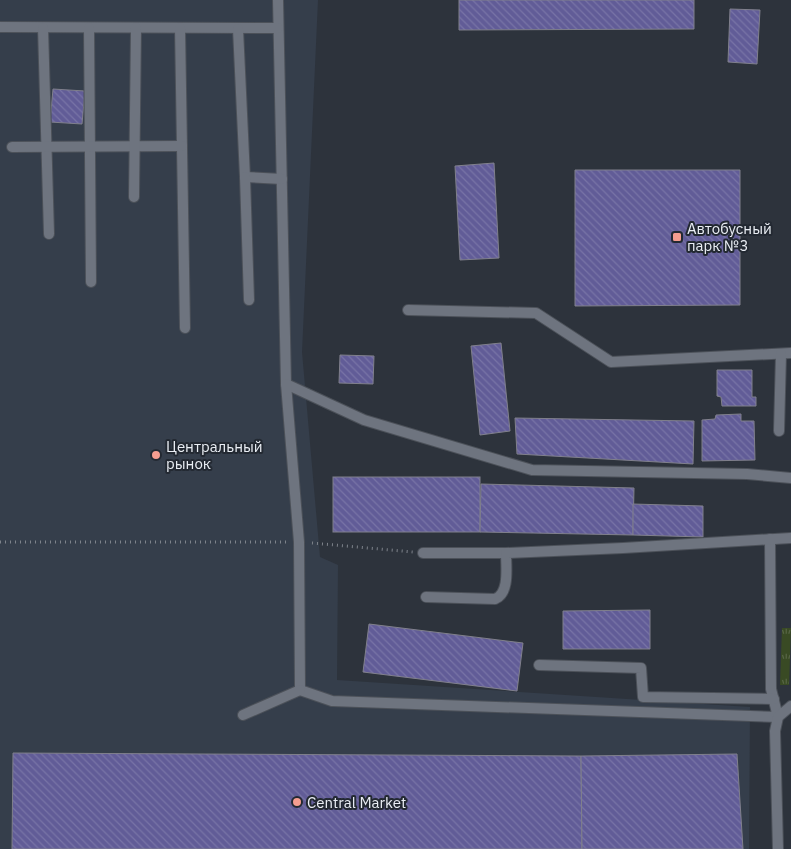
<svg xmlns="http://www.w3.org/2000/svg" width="791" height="849" font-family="'IBM Plex Sans',sans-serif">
  <defs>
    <pattern id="grass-tufts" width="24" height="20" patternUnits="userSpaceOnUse" patternTransform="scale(1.25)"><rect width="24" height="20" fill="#394a24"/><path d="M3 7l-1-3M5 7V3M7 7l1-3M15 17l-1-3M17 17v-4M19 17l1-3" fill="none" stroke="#566444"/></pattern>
    <pattern id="building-back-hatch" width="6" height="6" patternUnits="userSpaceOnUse" patternTransform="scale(1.25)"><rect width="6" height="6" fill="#615c97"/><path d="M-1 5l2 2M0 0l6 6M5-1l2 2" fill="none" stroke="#7874a6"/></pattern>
  </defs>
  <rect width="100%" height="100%" fill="#2d333c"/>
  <path fill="#353e4b" d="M0,0H318L302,352L320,557L338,565L337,680L750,707L749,849H0Z"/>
  <path fill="url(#grass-tufts)" d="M782,628H791L789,685H780Z"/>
  <g fill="url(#building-back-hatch)" stroke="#80808c">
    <path d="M459,0H694V29L459,30Z"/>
    <path d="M730,9L760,10L757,64L728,62Z"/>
    <path d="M53,89L85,91L82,124L50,122Z"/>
    <path d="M494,163L499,258L460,260L455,166Z"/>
    <path d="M575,170H740V305L575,306Z"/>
    <path d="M501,343L510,431L480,435L471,346Z"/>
    <path d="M340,355L374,356L373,384L339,383Z"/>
    <path d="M717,370H752V397H756V406H722L721,397L717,396Z"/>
    <path d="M741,414V421H754L755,460L702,461V420L715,419L716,415Z"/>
    <path d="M515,418L694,421L693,464L517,454Z"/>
    <rect x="333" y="477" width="147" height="55"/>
    <path d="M481,484L634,488L633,535L480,532Z"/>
    <path d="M633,504L703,506V537L633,535Z"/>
    <path d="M650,610V649H563V611Z"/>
    <path d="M369,624L523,643L517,691L363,672Z"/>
    <path d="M13,753L581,756L582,849H12Z"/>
    <path d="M737,754L743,849H582L581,756Z"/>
  </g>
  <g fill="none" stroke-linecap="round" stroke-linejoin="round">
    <defs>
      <g id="lane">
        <path d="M278,0L286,384L364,420L532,470L747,474L791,478"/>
        <path d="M0,27L278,28"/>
        <path d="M43,28L49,234"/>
        <path d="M89,28L91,282"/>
        <path d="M180,28L185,328"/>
        <path d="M238,29L245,177L282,179"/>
        <path d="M12,147L182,146"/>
        <path d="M245,177L249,300"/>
        <path d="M134,197L136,28"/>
        <path d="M408,310L536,313L611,362L791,353"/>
        <path d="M286,384L299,542L300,690L332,701L778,717L771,689L770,539"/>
        <path d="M779,431L781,354"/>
        <path d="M423,553H506"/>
        <path d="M426,597L495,599C510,593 506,567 506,553L623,548L791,538"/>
        <path d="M539,665L641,668L643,697L774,699"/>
        <path d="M243,715L300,690"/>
        <path d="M778,849L775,731L778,717L791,706"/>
      </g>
    </defs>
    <use href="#lane" stroke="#4c5159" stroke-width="12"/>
    <g stroke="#7e838b" stroke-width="3" stroke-dasharray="1 4" stroke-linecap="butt">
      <path d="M0,542H288"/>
      <path d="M312,543L413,552"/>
    </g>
    <use href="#lane" stroke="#6e747f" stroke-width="10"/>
  </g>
  <g fill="#f59d90" stroke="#232932" stroke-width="2">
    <rect x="672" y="232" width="10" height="10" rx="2.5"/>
    <circle cx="156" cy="455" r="5"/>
    <circle cx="297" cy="802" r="5"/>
  </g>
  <g text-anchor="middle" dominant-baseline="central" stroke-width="4" stroke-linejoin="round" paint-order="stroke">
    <g font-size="15" fill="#eaeef4" stroke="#232932" text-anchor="start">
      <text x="687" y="228">Автобусный<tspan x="687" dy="17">парк №3</tspan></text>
      <text x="166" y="446">Центральный<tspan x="166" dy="17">рынок</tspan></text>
      <text x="307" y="802">Central Market</text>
    </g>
  </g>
</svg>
